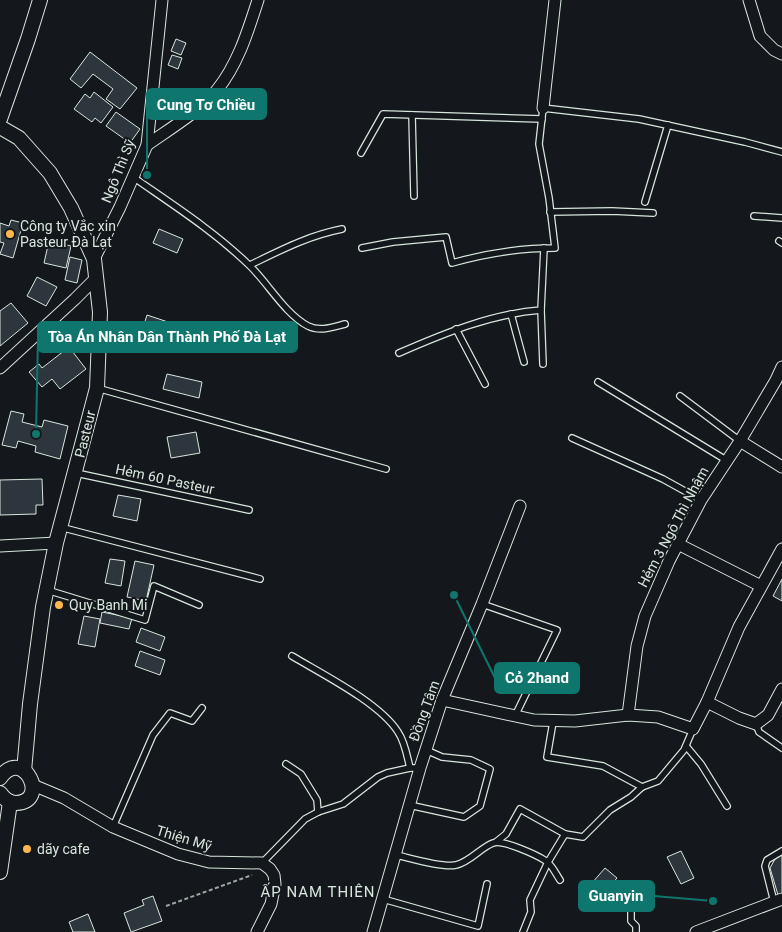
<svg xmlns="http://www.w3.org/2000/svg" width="782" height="932" font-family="Roboto,sans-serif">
  <rect width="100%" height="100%" fill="#14181c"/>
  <g fill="#2c363c" stroke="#d8e6dc">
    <path d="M176,39L186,43L181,55L171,51Z"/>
    <path d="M90,52L137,88L120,109L106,99L113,89L93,74L81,88L70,79Z"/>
    <path d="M172,55L182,58L178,69L168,65Z"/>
    <path d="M94,92L113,107L101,123L95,118L92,122L74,109L85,94L90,98Z"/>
    <path d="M116,112L140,129L130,143L106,126Z"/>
    <path d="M11,220L23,223L13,258L0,254L4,243L0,242V223L9,226Z"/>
    <path d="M159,229L183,239L177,253L153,243Z"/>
    <path d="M49,241L71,246L66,268L44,263Z"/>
    <path d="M70,257L82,260L77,283L65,280Z"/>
    <path d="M37,277L57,287L46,306L27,296Z"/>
    <path d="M11,303L28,323L0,346V311Z"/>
    <path d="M147,315L171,323L166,341L141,334Z"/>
    <path d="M69,347L86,369L60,389L52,379L42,387L29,372L39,364L42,368Z"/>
    <path d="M167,374L202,382L199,398L163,389Z"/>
    <path d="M11,411L24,414L22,422L42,427L44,420L68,426L60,459L35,452L36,446L18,441L16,448L2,445Z"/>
    <path d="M196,432L200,453L171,458L167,437Z"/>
    <path d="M42,479L43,505H36V514L0,515V480Z"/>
    <path d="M118,495L141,499L137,521L113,516Z"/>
    <path d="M110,559L125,561L121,586L105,583Z"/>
    <path d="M135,561L154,565L146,601L127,597Z"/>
    <path d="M782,579V601L773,596Z"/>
    <path d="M102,612L132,618L129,629L100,623Z"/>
    <path d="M84,616L100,619L95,647L78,644Z"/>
    <path d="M141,628L165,637L160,651L136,642Z"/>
    <path d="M140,651L165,660L160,675L135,666Z"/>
    <path d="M681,851L694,878L681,884L667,857Z"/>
    <path d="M782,854V894L778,895L770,868L775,859Z"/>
    <path d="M605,868L617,878L604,893L592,883Z"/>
    <path d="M153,896L162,921L131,932L124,913L144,905L142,900Z"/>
    <path d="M88,914L95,932H73L69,922Z"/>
  </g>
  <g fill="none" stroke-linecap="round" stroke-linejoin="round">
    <defs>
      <g id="service">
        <path d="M412,115L414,196"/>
        <path d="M361,153L383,114L542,119"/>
        <path d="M133,177C173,205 214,231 249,265C268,283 285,314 308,326C320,332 333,327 345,324"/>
        <path d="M645,202L668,125"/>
        <path d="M550,212L612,211L653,213"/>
        <path d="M754,216L782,218"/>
        <path d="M779,241L782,243"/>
        <path d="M362,248L393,242L446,237L452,263C488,253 518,248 555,248L549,198L539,144L543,108L639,119L745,142L782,152"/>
        <path d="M250,265C281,250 307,236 342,229"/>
        <path d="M541,310L543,364"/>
        <path d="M511,314L524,362"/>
        <path d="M456,329L485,384"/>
        <path d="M399,353C445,333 491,314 541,310L544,248"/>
        <path d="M598,382L726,460"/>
        <path d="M97,388L386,469"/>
        <path d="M680,396L740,441"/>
        <path d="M572,438L663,479L701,500"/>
        <path d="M76,473L249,510"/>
        <path d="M60,527L260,579"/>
        <path d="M47,590L145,620L154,586L199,605"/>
        <path d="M482,604L557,630L515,716"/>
        <path d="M292,656C322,674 380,703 398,732C405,742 407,756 410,768"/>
        <path d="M553,722L547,757L603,766L642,787"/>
        <path d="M756,724L759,732L782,748"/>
        <path d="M686,746L701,764L727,806"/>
        <path d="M286,764L301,774L317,800L318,812"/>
        <path d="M409,805L464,817L480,806L490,769L471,760L442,757L426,750"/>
        <path d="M113,827L153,735L170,713L192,721L202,708"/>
        <path d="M496,842L506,834L520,809L565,834"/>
        <path d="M396,855C410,858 442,868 456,865C470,862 480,848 493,843C502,839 537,855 546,861C552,865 556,874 560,880"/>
        <path d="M262,863L305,819L318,812L343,804L378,777L387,773L410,768H420"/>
        <path d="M621,886L631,901V921L636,926V932"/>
        <path d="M383,899L478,926L487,884"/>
        <path d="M774,902L765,866L767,860L782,851"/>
        <path d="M523,932L531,912L530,900L548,862L565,834L583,837L610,810L631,797L642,787L658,781L684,750L693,729"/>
      </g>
      <g id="minor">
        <path d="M749,0L760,36L774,50L782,54"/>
        <path d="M543,108L555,0"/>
        <path d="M147,145C168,130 201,110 217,90C238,64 248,31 258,0"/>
        <path d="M94,259L120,207L147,145L162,0"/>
        <path d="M0,368L75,299L96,278"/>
        <path d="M740,441L782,467"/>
        <path d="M678,544L761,586"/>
        <path d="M0,546L56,543"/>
        <path d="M442,700L534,720L575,721L628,715L658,717L693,729L707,702L739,627L782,549"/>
        <path d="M707,702L739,718L756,724L768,715L782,689"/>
        <path d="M628,715L637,646L645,616L669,561L701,500L740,441L776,380L782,367"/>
        <path d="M33,785L64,798L113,827L178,854L209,862L262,863L270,869L274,875L275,884L271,904L257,932"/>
        <path d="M373,932L420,768L442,700L482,604L520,506"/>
        <path d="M696,932L782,899"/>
      </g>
      <g id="tertiary">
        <path d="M0,119L28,39L40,0"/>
        <path d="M0,127L19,138L50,173L71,208L94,259L100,312L97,388L56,543L43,607L30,704L24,771"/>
        <path d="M0,778C23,745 51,802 16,803C9,803 4,799 0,793"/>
        <path d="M0,872L10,802"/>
      </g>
    </defs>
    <use href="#service" stroke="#d8e6dc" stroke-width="8"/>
    <use href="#minor" stroke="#d8e6dc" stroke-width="13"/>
    <use href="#tertiary" stroke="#d8e6dc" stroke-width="16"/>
    <path stroke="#9da8a2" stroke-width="2" stroke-dasharray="4 2.5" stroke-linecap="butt" d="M166,906L252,875"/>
    <use href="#service" stroke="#14181c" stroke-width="5.5"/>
    <use href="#minor" stroke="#14181c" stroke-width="11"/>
    <use href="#tertiary" stroke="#14181c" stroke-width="14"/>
  </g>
  <g fill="#ffb74d" stroke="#14181c" stroke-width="2">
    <circle cx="10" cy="234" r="5"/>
    <circle cx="59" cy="605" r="5"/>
    <circle cx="27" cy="849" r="5"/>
  </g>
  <g text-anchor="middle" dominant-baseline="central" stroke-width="4" stroke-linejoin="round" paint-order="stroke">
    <g font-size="14" fill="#d8e6dc" stroke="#14181c">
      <text transform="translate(118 171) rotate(-68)">Ngô Thì Sỹ</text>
      <text transform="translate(85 434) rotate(-76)">Pasteur</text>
      <text transform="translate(165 479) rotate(12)">Hẻm 60 Pasteur</text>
      <text transform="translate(673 527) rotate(-62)">Hẻm 3 Ngô Thì Nhậm</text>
      <text transform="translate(424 711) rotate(-70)">Đồng Tâm</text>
      <text transform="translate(184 838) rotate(17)">Thiện Mỹ</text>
    </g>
    <g font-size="14" fill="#d8e6dc" stroke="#14181c" text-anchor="start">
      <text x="20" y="226">Công ty Vắc xin<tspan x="20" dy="16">Pasteur Đà Lạt</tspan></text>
      <text x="69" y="605">Quy Banh Mi</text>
      <text x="37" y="849">dãy cafe</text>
    </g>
    <g font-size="15" letter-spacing="1" fill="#d8e6dc" stroke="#14181c">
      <text x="318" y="892">ẤP NAM THIÊN</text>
    </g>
  </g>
  <path fill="none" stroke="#0f766e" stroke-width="2" d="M147 175L147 104M36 434L38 337M454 595L495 678M713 901L654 896"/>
  <g fill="#0f766e" stroke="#14181c" stroke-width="2">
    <circle cx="147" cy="175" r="5"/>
    <circle cx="36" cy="434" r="5"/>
    <circle cx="454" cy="595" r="5"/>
    <circle cx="713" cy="901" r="5"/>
  </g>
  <g fill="#0f766e" stroke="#0f766e" stroke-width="2">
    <rect x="147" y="89" width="119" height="30" rx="5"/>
    <rect x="38" y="322" width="259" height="30" rx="5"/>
    <rect x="495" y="663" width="84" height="30" rx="5"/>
    <rect x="579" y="881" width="75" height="30" rx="5"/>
  </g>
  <g font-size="15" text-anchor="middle" font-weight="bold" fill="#fff">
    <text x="206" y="110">Cung Tơ Chiều</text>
    <text x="167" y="342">Tòa Án Nhân Dân Thành Phố Đà Lạt</text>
    <text x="537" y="683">Cỏ 2hand</text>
    <text x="616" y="901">Guanyin</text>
  </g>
</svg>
